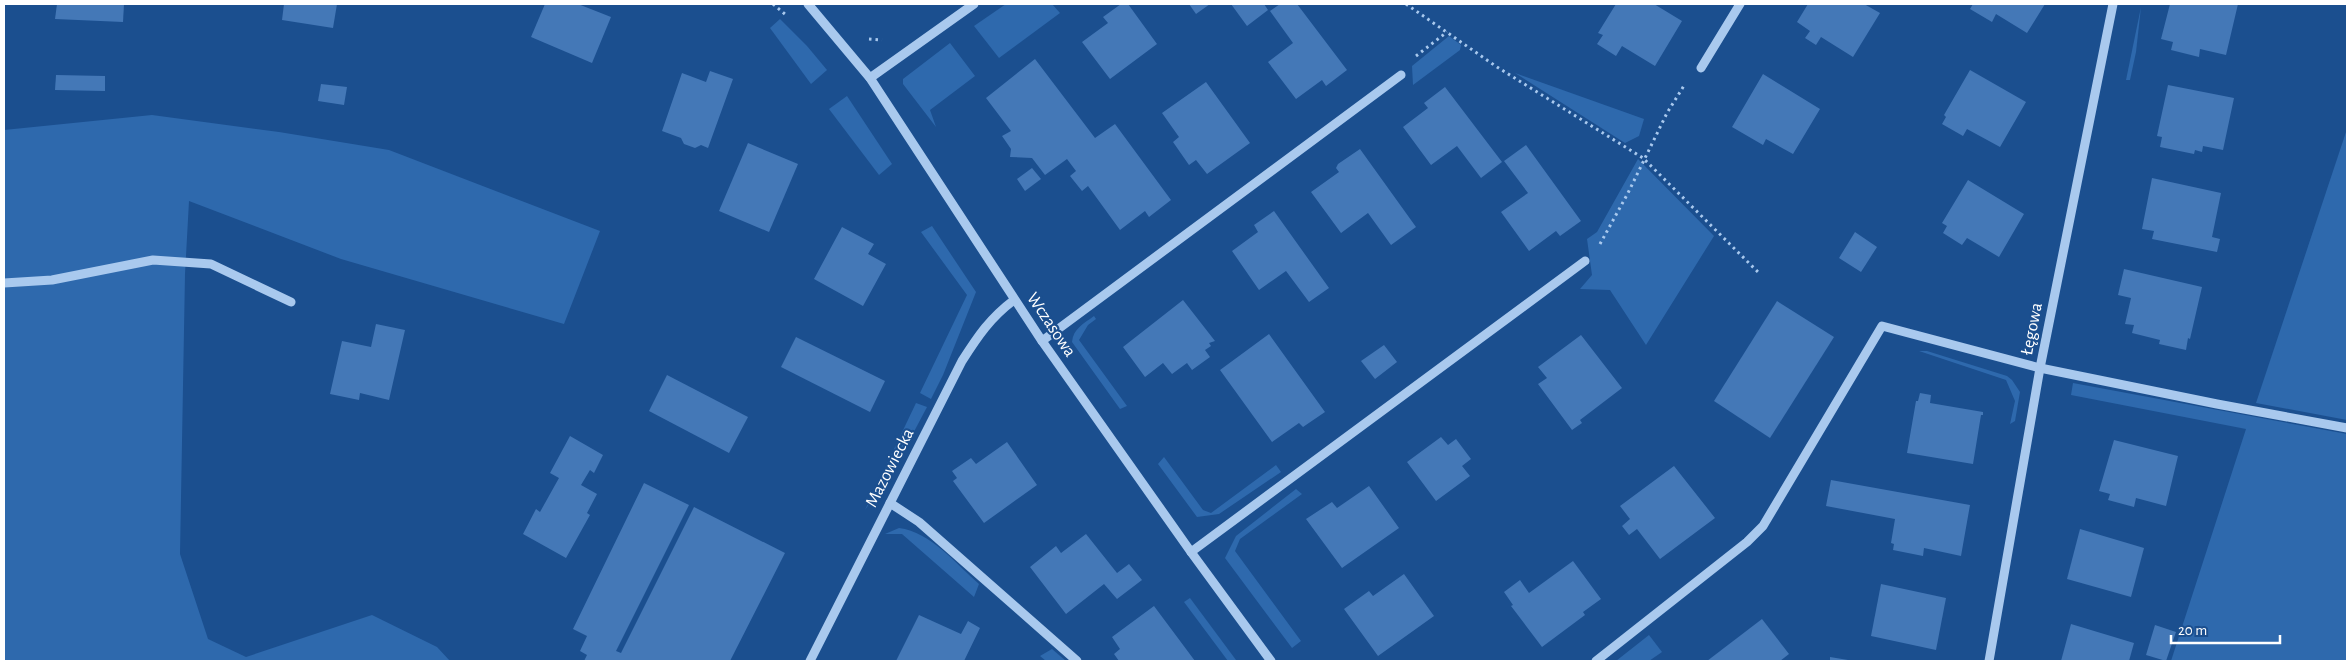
<svg xmlns="http://www.w3.org/2000/svg" width="2351" height="665" font-family="'Alegreya Sans',sans-serif">
  <rect width="100%" height="100%" fill="#1b4f8f"/>
  <g fill="#2e69ad">
    <path d="M1006,4H1052L1060,13L999,58L974,26Z"/>
    <path d="M2141,7L2136,52L2130,80H2126Z"/>
    <path d="M780,19L807,46L827,70L811,84L770,28Z"/>
    <path d="M1449,36L1461,45L1460,50L1413,85L1412,66Z"/>
    <path d="M950,43L975,76L930,110L936,127L903,84V79Z"/>
    <path d="M1515,73L1644,119L1639,136L1625,143Z"/>
    <path d="M847,96L892,164L879,175L829,109Z"/>
    <path d="M152,115L279,132L389,150L600,231L564,324L341,259L189,201L185,274L180,554L208,639L246,657L372,615L437,647L450,661H4V130Z"/>
    <path d="M2347,129V420L2256,403Z"/>
    <path d="M1638,159L1714,236L1646,345L1610,290L1580,289L1592,275L1587,239L1597,232Z"/>
    <path d="M932,226L976,292L943,375L931,399L920,393L967,295L921,232Z"/>
    <path d="M1094,316L1096,319L1088,325L1079,340L1127,406L1120,409L1072,342C1073,329 1083,324 1094,316Z"/>
    <path d="M1919,351H1927L2007,376L2012,380L2020,392L2015,421L2010,424L2015,401L2006,380Z"/>
    <path d="M2073,383L2347,434V661H2171L2246,429L2071,395Z"/>
    <path d="M916,403L927,407L899,460L865,510Z"/>
    <path d="M1164,457L1203,510L1211,513L1276,465L1281,472L1219,514L1197,517L1158,464Z"/>
    <path d="M1296,489L1302,494L1240,539L1235,551L1301,641L1292,648L1225,558L1236,536Z"/>
    <path d="M899,528C931,532 956,564 979,584L974,597L902,534H885Z"/>
    <path d="M1190,598L1236,660L1228,661L1184,602Z"/>
    <path d="M1649,635L1662,652L1649,661H1616Z"/>
    <path d="M1052,649L1066,661H1046L1040,656Z"/>
  </g>
  <g fill="#4478b7">
    <path d="M57,4H124L123,22L55,19Z"/>
    <path d="M284,4H337L333,28L282,20Z"/>
    <path d="M545,4H578L611,17L592,63L531,37Z"/>
    <path d="M1121,4H1128L1157,44L1110,79L1082,42L1108,23L1103,17Z"/>
    <path d="M1189,4H1210L1196,14Z"/>
    <path d="M1231,4H1264L1268,10L1247,26Z"/>
    <path d="M1280,4H1297L1347,70L1326,86L1322,80L1296,99L1268,62L1293,43L1270,11Z"/>
    <path d="M1616,4H1654L1682,21L1655,66L1622,46L1616,56L1597,44L1603,35L1598,33Z"/>
    <path d="M1808,4H1864L1880,13L1853,57L1821,37L1816,45L1805,38L1810,31L1797,22Z"/>
    <path d="M1973,4H2045L2027,33L1996,14L1992,22L1970,9Z"/>
    <path d="M2170,4H2238L2226,55L2200,49L2199,57L2171,50L2173,42L2161,39Z"/>
    <path d="M1035,59L1095,138L1115,124L1171,200L1149,217L1145,211L1120,230L1088,186L1082,191L1070,176L1076,171L1067,159L1045,175L1032,158L1010,157L1011,149L1002,136L1011,131L986,98Z"/>
    <path d="M1970,70L2026,102L2000,147L1967,129L1963,136L1942,124L1946,117L1944,115Z"/>
    <path d="M710,71L733,79L708,148L701,145L695,148L684,144L681,138L662,131L682,73L706,82Z"/>
    <path d="M1763,74L1820,109L1793,154L1766,139L1763,145L1732,127Z"/>
    <path d="M56,75L105,76V91L55,90Z"/>
    <path d="M1206,82L1250,143L1207,174L1196,160L1189,165L1173,142L1179,137L1162,113Z"/>
    <path d="M321,84L347,87L344,105L318,101Z"/>
    <path d="M2168,85L2234,98L2223,150L2203,146L2202,152L2195,150L2194,154L2160,147L2162,137L2157,136Z"/>
    <path d="M1445,87L1502,162L1481,178L1457,146L1431,165L1403,127L1428,108L1424,103Z"/>
    <path d="M748,143L798,164L769,232L719,211Z"/>
    <path d="M1526,145L1581,221L1560,236L1556,231L1529,251L1501,212L1528,193L1504,161Z"/>
    <path d="M1360,149L1416,227L1391,245L1368,213L1341,233L1311,192L1339,172L1336,168L1338,164Z"/>
    <path d="M1032,168L1041,179L1025,191L1017,179Z"/>
    <path d="M2152,178L2221,193L2212,237L2220,239L2217,252L2152,239L2154,231L2142,229Z"/>
    <path d="M1968,180L2024,214L1999,257L1967,238L1962,245L1943,233L1947,226L1942,223Z"/>
    <path d="M1274,211L1329,288L1309,302L1286,271L1259,290L1232,251L1258,232L1254,225Z"/>
    <path d="M842,227L874,244L868,254L886,264L863,306L814,279Z"/>
    <path d="M1855,232L1877,247L1861,272L1839,258Z"/>
    <path d="M2124,269L2202,287L2190,339L2188,338L2186,350L2159,344L2160,340L2132,333L2134,325L2125,324L2131,298L2118,295Z"/>
    <path d="M1183,300L1215,341L1209,343L1211,346L1205,350L1210,357L1192,370L1187,363L1172,374L1163,363L1145,377L1123,347Z"/>
    <path d="M1777,301L1834,337L1770,438L1714,401Z"/>
    <path d="M376,324L405,330L389,400L360,393L359,400L330,394L342,341L371,347Z"/>
    <path d="M1269,334L1325,412L1303,427L1299,423L1272,442L1220,370Z"/>
    <path d="M1581,335L1622,388L1580,420L1582,423L1572,430L1538,384L1547,378L1538,367Z"/>
    <path d="M796,337L885,381L870,412L781,367Z"/>
    <path d="M1384,345L1397,362L1375,379L1361,361Z"/>
    <path d="M667,375L748,417L729,453L649,411Z"/>
    <path d="M1920,393L1931,395L1930,403L1983,412V415H1981L1973,464L1907,453L1916,401H1918Z"/>
    <path d="M570,436L603,455L594,473L590,470L581,485L597,494L587,513L590,515L566,558L523,534L536,509L540,512L559,478L550,473Z"/>
    <path d="M1441,437L1448,445L1456,439L1471,459L1462,466L1470,476L1436,501L1407,462Z"/>
    <path d="M2114,440L2178,456L2166,506L2136,498L2134,507L2108,500L2110,494L2099,491Z"/>
    <path d="M1007,442L1037,485L984,523L953,481L957,478L952,471L971,458L976,464Z"/>
    <path d="M1674,466L1715,518L1660,559L1637,529L1629,535L1622,526L1630,519L1620,506Z"/>
    <path d="M1831,480L1970,505L1961,556L1924,548L1923,556L1893,550L1894,544L1891,543L1895,519L1826,506Z"/>
    <path d="M644,483L689,505L616,651L621,653L694,507L785,553L730,661H584L587,655L580,651L587,636L573,629Z"/>
    <path d="M1369,486L1399,528L1342,568L1306,519L1332,502L1337,508Z"/>
    <path d="M2080,529L2144,548L2131,597L2067,579Z"/>
    <path d="M1086,534L1117,573L1129,564L1142,580L1117,599L1104,584L1066,614L1030,567L1056,546L1061,553Z"/>
    <path d="M1573,561L1601,599L1583,612L1585,615L1542,647L1511,606L1513,605L1504,592L1520,580L1529,593Z"/>
    <path d="M1404,574L1434,616L1378,656L1344,609L1369,591L1373,596Z"/>
    <path d="M1881,584L1946,598L1936,650L1871,636Z"/>
    <path d="M1154,606L1195,661H1119L1114,654L1120,649L1112,637Z"/>
    <path d="M919,615L961,634L968,621L980,628L964,661H896Z"/>
    <path d="M1762,619L1789,654L1780,661H1707Z"/>
    <path d="M2071,624L2134,643L2129,661H2061Z"/>
    <path d="M2155,625L2176,632L2166,661L2146,655Z"/>
    <path d="M1830,657L1848,660V661H1830Z"/>
  </g>
  <g fill="none" stroke-linecap="round" stroke-linejoin="round">
    <g stroke="#a9c9ee" stroke-width="3" stroke-dasharray="2.5 4" stroke-linecap="butt">
      <path d="M773,4L786,15"/>
      <path d="M1406,4L1497,67L1643,158L1758,272"/>
      <path d="M869,39L882,40"/>
      <path d="M1416,56L1447,32"/>
      <path d="M1600,244L1628,193L1667,113L1685,84"/>
    </g>
    <g stroke="#a9c9ee" stroke-width="9">
      <path d="M808,4L870,78L1042,341L1191,552L1271,661"/>
      <path d="M1701,68L1740,4"/>
      <path d="M870,78L974,4"/>
      <path d="M4,283L52,280L153,260L211,264L291,302"/>
      <path d="M1042,341L1401,75"/>
      <path d="M890,503L919,522L1077,661"/>
      <path d="M1191,552L1585,261"/>
      <path d="M810,661L962,361C978,336 990,318 1014,300"/>
      <path d="M1596,661L1747,542L1763,526L1882,326L2040,368L2217,404L2347,428"/>
      <path d="M1989,661L2040,368L2113,4"/>
    </g>
  </g>
  <g text-anchor="middle" dominant-baseline="central" stroke-width="4.5" stroke-linejoin="round" paint-order="stroke">
    <g font-size="18" fill="#fff" stroke="#1b4f8f">
      <text transform="translate(1051 325) rotate(56)">Wczasowa</text>
      <text transform="translate(2032 329) rotate(-79)">Łęgowa</text>
      <text transform="translate(890 468) rotate(-63)">Mazowiecka</text>
    </g>
  </g>
  <rect width="2351" height="665" fill="none" stroke="#ffffff" stroke-width="10"/>
  <path d="M2171 635v8h109v-8" fill="none" stroke="#ffffff" stroke-width="2.5"/>
  <text x="2178" y="635" font-size="15" fill="#ffffff" stroke="#1b4f8f" stroke-width="4" paint-order="stroke">20 m</text>
</svg>
